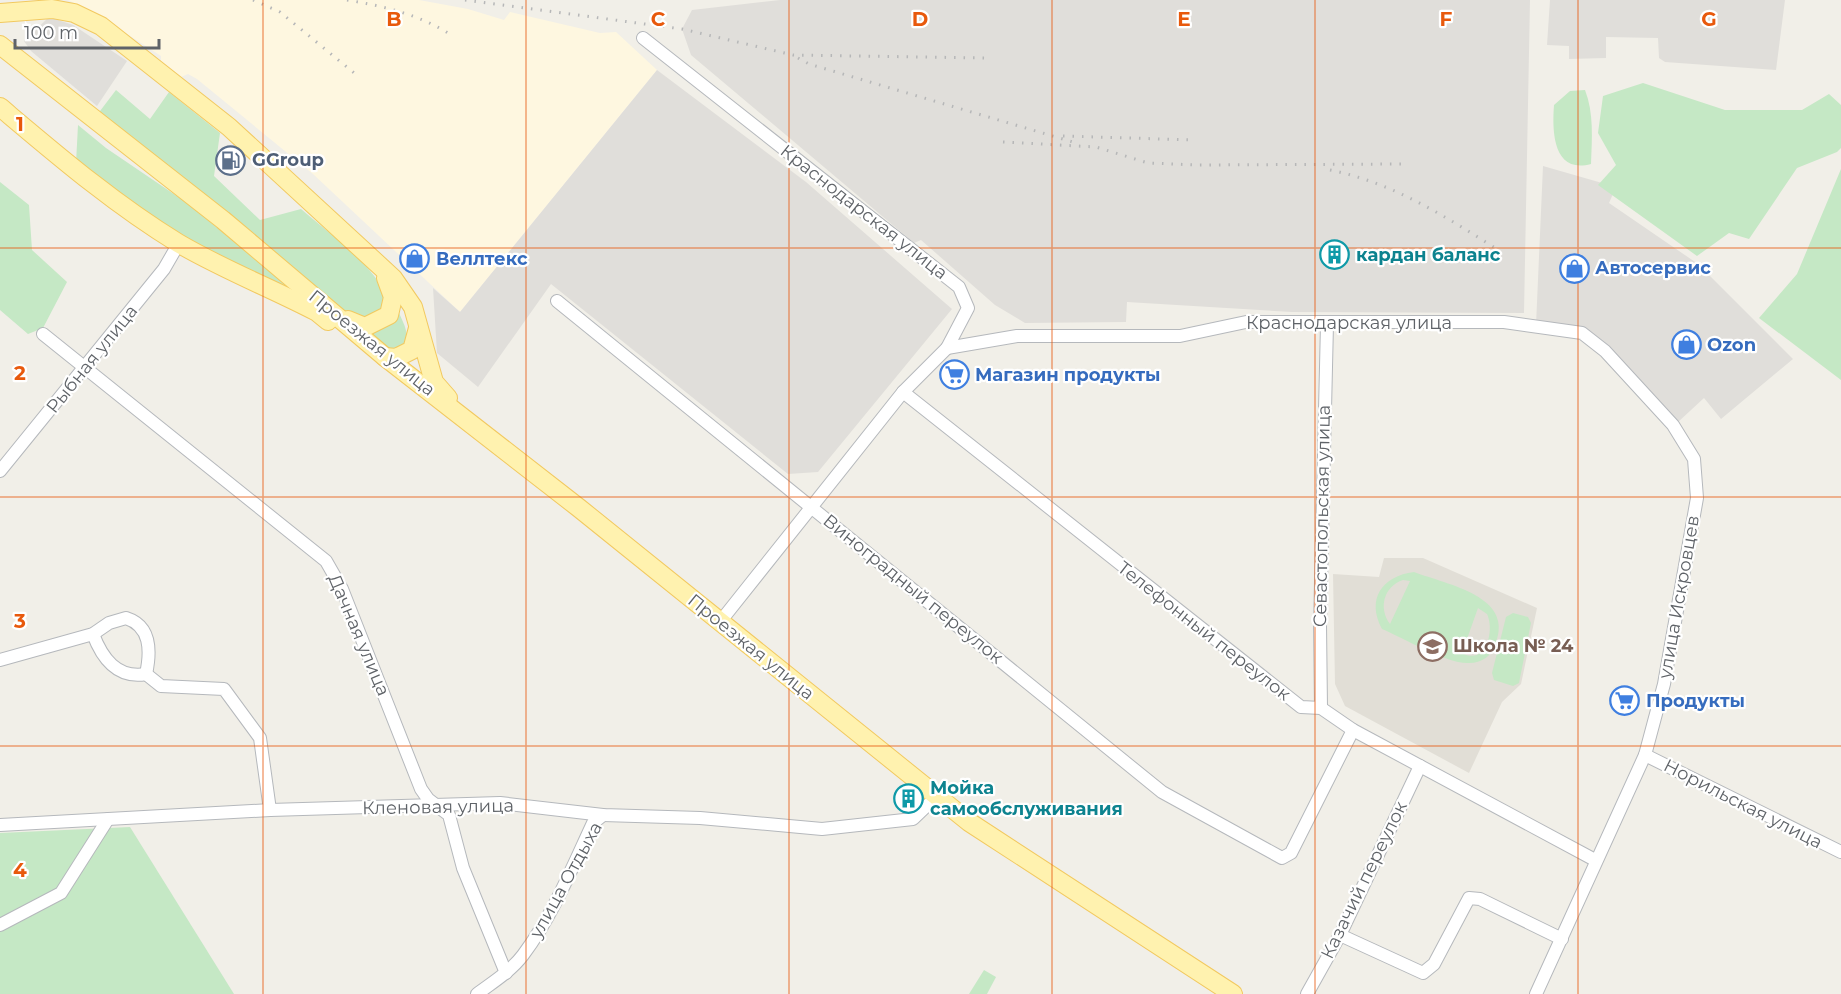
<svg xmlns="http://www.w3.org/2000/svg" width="1841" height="994" font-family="Montserrat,sans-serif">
  <rect width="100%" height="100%" fill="#f1efe8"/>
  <path fill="#fef7e0" d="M68,0H419L468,9L504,20L510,12L600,33L616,32L657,70L460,312L313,174L197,79L188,74L181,77L161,61V56L93,12Z"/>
  <g fill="#e0deda">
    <path d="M780,0H1530L1524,313L1292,312L1127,302L1126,322L1025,323L995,305L921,240L914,243L691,55L682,29L692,10Z"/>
    <path d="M1550,0H1785L1776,70L1665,62L1659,58L1658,38L1606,37V58L1569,59V46L1547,45Z"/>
    <path d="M49,17L73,25L127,61L97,106L31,51L24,41Z"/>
    <path d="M657,70L806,182L952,309L818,472L788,474L551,284L478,387L437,353L433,288L460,312Z"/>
    <path d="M1543,166L1616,187L1609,203L1698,264L1793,359L1721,419L1704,398L1677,423L1609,346L1586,328L1536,325Z"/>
  </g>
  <path fill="#e1ded6" d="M1384,558H1423L1537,608L1521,684L1502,702L1469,773L1345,706L1335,684L1333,574L1379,577Z"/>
  <g fill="#c5e8c5" fill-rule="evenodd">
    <path d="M1643,83L1725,110H1802L1829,94L1841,105V148L1837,152L1797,168L1749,239L1729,233L1697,256L1598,185L1616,165L1598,133L1603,96Z"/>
    <path d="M116,90L150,119L169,92L220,133L214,176L260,220L301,209C329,234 375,264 387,299C377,322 359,321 340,309L97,115Z"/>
    <path d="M1585,90C1594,113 1592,139 1591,164C1553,174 1552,132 1554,105L1570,91Z"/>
    <path d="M78,125L106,148L190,205L295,293L205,251L127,201L76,163Z"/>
    <path d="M1841,169V380L1759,318L1797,274Z"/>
    <path d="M0,182L29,205L32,250L67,282L43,328L28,334L0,310Z"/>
    <path d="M399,313C405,326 410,335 404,348C388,353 380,342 369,332L384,327Z"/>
    <path d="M1414,572C1448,585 1516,596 1495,645C1491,657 1480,664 1467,663C1446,663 1403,638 1382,629C1366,599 1382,576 1414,572ZM1403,580L1410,581L1390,624C1378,608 1384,586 1403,580ZM1478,608L1487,614C1495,631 1486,666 1462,653Z"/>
    <path d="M1513,613L1528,617L1531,623L1519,683L1513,686L1494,680L1492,673L1506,617Z"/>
    <path d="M130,827L234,994H0V833Z"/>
    <path d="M984,970L996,977L987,994H969Z"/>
  </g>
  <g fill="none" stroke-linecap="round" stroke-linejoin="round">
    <defs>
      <g id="minor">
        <path d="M643,38L959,287L968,308L947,348L1017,336H1180L1246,322H1504L1582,333L1605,351L1673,425L1694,459L1697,498L1664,684L1645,755L1536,994"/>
        <path d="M557,301L1162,792L1282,858L1291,853L1353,730"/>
        <path d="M43,334L326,561L342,589L421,789L428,799L449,815L463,868L506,973"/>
        <path d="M903,392L1301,707L1321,708L1353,730L1595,860"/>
        <path d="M0,471L164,269L179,243"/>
        <path d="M720,622L903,392L947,348"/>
        <path d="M93,634C102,658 117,679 146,674"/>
        <path d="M0,660L93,634L109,623L126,618C151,626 151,651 146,674"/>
        <path d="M146,674L161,686L224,689L260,738L270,810"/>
        <path d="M1321,708L1320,625L1327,324"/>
        <path d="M1645,755L1841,852"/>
        <path d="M0,825L270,810L500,803L603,815L700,818L822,829L913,819L937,796"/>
        <path d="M0,925L61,893L108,819"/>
        <path d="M1340,935L1423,973L1434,964L1469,898L1480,899L1562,939"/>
        <path d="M477,994C493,982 511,971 523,955C553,915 572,868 593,823L603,815"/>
        <path d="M1307,994L1340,935L1420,766"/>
      </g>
      <g id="primary">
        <path d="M0,13L52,9L74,13L101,26L229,127L393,278L413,307L434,382L448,398"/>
        <path d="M0,45L223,220L385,357L579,508L969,822L1233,994"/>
        <path d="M0,107C57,155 114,204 178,243C222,269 271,288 317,312L328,321"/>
        <path d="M348,320L365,327L389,315L393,297L386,278"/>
        <path d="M385,357L396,358L412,350L418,328"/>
      </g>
    </defs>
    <use href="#minor" stroke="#b5b8bc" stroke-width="14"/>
    <use href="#primary" stroke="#f2c960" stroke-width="20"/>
    <use href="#minor" stroke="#fff" stroke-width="12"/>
    <use href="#primary" stroke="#fff2af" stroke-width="18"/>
    <g stroke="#b6b7b8" stroke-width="3" stroke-dasharray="1.5 8" stroke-linecap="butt">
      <path d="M253,0L280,12L359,77"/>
      <path d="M347,0C383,6 417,14 448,33"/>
      <path d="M465,0L682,29L793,55L986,58"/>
      <path d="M798,58L809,64L1073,142"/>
      <path d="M1063,136L1194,140"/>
      <path d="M1003,142L1096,147L1148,163L1198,165L1404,164"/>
      <path d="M1330,170C1394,183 1446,217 1500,251"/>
    </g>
  </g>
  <path fill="none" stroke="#e8590c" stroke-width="1.5" stroke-opacity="0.55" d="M263,0V994M526,0V994M789,0V994M1052,0V994M1315,0V994M1578,0V994M0,248H1841M0,497H1841M0,746H1841"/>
  <defs>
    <symbol id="fuel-ring" viewBox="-11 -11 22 22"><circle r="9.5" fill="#fff" stroke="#5c6f8a" stroke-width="1.5"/><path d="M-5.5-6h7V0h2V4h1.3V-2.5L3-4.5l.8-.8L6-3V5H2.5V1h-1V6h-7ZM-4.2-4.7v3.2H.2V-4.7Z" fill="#5c6f8a"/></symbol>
    <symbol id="building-ring" viewBox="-11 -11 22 22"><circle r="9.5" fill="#fff" stroke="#0f9aa8" stroke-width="1.5"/><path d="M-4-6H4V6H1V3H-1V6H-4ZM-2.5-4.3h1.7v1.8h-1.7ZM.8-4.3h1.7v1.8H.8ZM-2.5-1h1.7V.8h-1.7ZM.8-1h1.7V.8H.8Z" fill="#0f9aa8"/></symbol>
    <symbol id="shop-ring" viewBox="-11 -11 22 22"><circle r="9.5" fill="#fff" stroke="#3f7fe0" stroke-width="1.5"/><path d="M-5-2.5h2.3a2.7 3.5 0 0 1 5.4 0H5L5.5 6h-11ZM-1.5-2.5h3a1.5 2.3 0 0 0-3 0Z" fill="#3f7fe0"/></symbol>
    <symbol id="supermarket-ring" viewBox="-11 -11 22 22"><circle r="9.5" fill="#fff" stroke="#3f7fe0" stroke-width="1.5"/><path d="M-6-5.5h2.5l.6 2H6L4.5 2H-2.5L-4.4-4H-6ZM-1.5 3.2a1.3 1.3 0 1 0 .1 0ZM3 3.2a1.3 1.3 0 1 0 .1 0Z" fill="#3f7fe0"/></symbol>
    <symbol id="school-ring" viewBox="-11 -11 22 22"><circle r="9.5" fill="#fff" stroke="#8d6e63" stroke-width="1.5"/><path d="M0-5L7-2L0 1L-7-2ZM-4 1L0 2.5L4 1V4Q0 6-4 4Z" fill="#8d6e63"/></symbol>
  </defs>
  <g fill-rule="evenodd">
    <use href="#fuel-ring" x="214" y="144" width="33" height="33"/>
    <use href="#building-ring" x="1318" y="238" width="33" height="33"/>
    <use href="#shop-ring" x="398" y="242" width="33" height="33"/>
    <use href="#shop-ring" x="1558" y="252" width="33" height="33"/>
    <use href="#shop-ring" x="1670" y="328" width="33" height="33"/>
    <use href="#supermarket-ring" x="938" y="358" width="33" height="33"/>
    <use href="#school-ring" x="1416" y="630" width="33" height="33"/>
    <use href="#supermarket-ring" x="1608" y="684" width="33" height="33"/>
    <use href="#building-ring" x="892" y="782" width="33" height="33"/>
  </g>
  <g text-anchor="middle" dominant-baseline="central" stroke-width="4.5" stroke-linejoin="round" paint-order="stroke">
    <g font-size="18" font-weight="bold" fill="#4e5e75" stroke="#fff" text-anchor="start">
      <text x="252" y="160">GGroup</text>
    </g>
    <g font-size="18" fill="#5f6368" stroke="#fff">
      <text transform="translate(864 212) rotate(38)">Краснодарская улица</text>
      <text x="1349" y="323">Краснодарская улица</text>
      <text transform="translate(372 343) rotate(39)">Проезжая улица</text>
      <text transform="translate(92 359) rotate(-51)">Рыбная улица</text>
      <text transform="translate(1322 516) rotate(-89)">Севастопольская улица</text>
      <text transform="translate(913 589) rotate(39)">Виноградный переулок</text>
      <text transform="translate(1679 597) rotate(-80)">улица Искровцев</text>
      <text transform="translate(1204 631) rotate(38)">Телефонный переулок</text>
      <text transform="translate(359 635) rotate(67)">Дачная улица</text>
      <text transform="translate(751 647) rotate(39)">Проезжая улица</text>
      <text transform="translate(1743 804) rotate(27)">Норильская улица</text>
      <text transform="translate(438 807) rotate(-1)">Кленовая улица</text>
      <text transform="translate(566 880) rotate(-61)">улица Отдыха</text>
      <text transform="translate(1364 880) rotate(-64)">Казачий переулок</text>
    </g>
    <g font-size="18" font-weight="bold" fill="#0d838f" stroke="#fff" text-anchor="start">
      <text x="1356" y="255">кардан баланс</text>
      <text x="930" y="788">Мойка<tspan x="930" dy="21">самообслуживания</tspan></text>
    </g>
    <g font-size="18" font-weight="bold" fill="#366cbe" stroke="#fff" text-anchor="start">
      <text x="436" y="259">Веллтекс</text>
      <text x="1595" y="268">Автосервис</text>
      <text x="1707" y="345">Ozon</text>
      <text x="975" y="375">Магазин продукты</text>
      <text x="1646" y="701">Продукты</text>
    </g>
    <g font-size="18" font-weight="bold" fill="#785e54" stroke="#fff" text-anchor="start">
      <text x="1453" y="646">Школа № 24</text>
    </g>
  </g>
  <g font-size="20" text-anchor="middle" font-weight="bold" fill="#e8590c" stroke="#fff" stroke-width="4.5" stroke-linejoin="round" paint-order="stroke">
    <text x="394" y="26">B</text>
    <text x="658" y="26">C</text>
    <text x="920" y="26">D</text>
    <text x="1184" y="26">E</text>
    <text x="1446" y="26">F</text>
    <text x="1709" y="26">G</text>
    <text x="20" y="131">1</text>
    <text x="20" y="380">2</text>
    <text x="20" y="628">3</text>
    <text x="20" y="877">4</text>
  </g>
  <path d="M15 39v9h144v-9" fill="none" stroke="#5f6368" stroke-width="3"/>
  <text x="24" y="39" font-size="18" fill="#5f6368" stroke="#ffffff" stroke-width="4.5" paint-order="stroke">100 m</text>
</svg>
